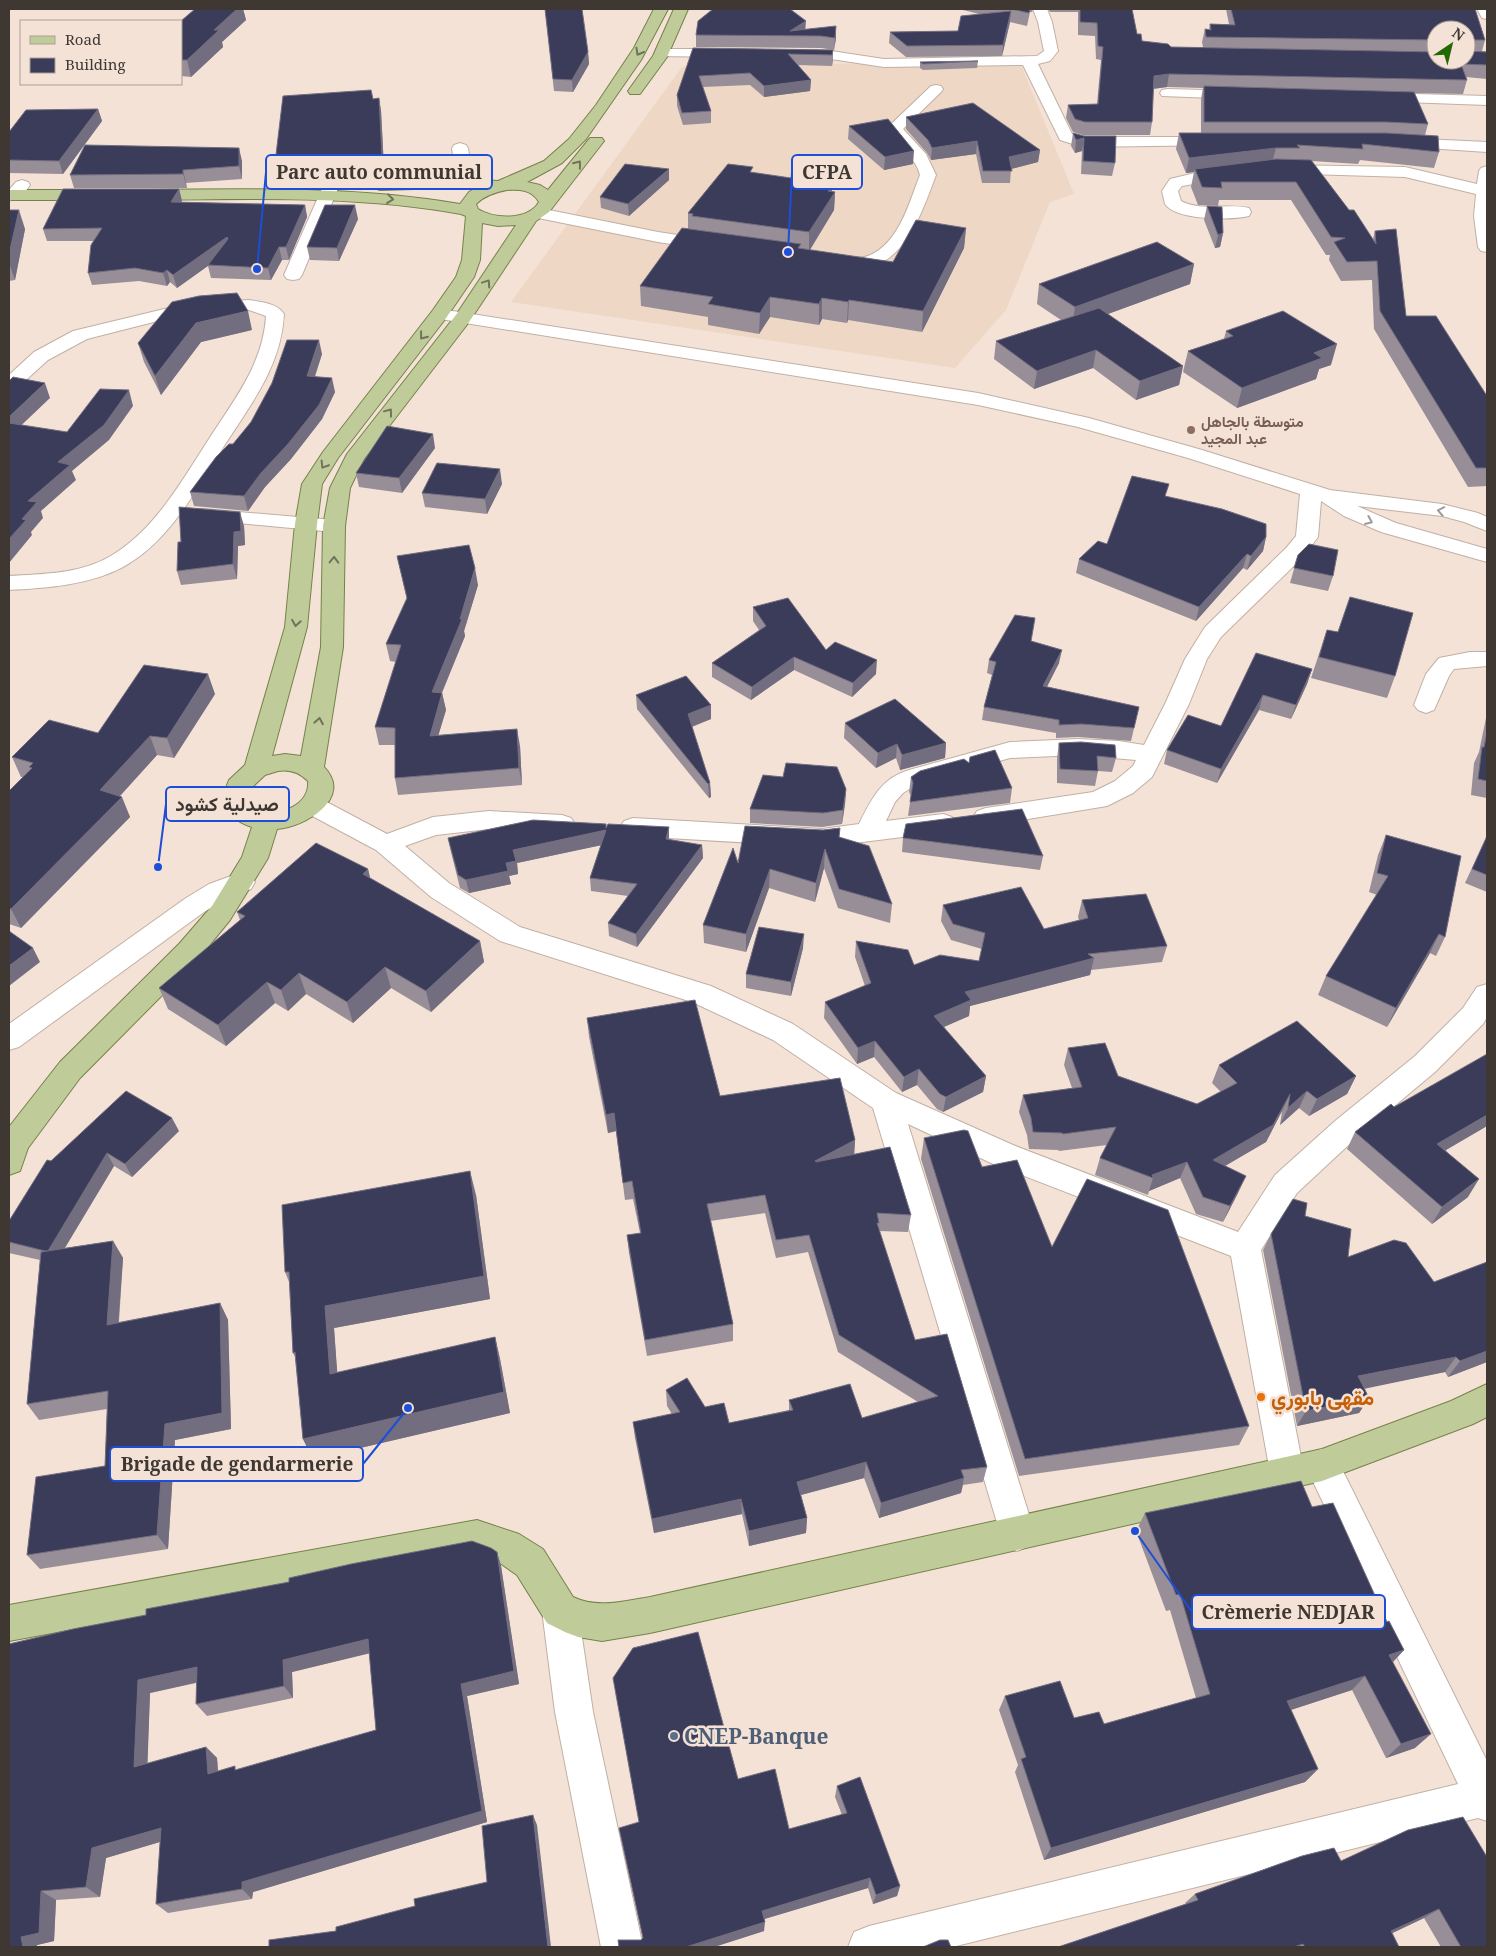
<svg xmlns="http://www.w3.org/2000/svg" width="1496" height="1956" font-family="'Noto Serif',Vazirmatn,serif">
  <rect width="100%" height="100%" fill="#f4e2d6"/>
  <path fill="#eed7c5" d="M1019,60L1074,194L1050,202L1006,310L955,368L511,302L682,67Z"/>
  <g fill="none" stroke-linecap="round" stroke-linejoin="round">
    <defs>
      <g id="minor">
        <path d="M1033,9H1047L1052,22L1058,51L1050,61L1038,64L1072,134L1083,137H1216L1222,139L1224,142L1222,145L1082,147L1060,140L1023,65L884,67L831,59L796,58L791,57L789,54L791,51L796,50L831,51L884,59L1037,56L1044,51L1038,22Z"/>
        <path d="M1477,9H1487V19L1482,18Z"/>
        <path d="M662,49H728L733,50L735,53L733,56L728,57L657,56L655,53L657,50Z"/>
        <path d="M936,85L941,86L943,89L941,92L903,129L926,154L936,175C918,223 898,283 833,267L830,263L833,259C845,256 857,260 868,256C899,244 909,203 920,175C915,154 895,147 887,128L931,86Z"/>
        <path d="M1167,89L1241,91L1246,92L1248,95L1246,98L1241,99L1162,96L1160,93L1162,90Z"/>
        <path d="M1381,93L1487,96V105L1376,101L1373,98L1376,95Z"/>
        <path d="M1402,138L1487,142V152L1396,146L1394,143L1396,140Z"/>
        <path d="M460,143L466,145L468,148L473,183L471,186H459L457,183L452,148L454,145Z"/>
        <path d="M1281,165L1405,167L1477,184L1479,171L1481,168L1487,166V252L1481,251L1478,247L1474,216L1476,194L1405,177L1275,173L1273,170L1275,167Z"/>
        <path d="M1231,169L1237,171L1239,174L1237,177L1182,186L1178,191L1181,201C1203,212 1226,203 1249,208L1251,212L1249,216C1231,220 1177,221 1165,204L1162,191L1170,179L1195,173Z"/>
        <path d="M22,180L28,182L30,185L23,195L9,201V190L16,182Z"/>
        <path d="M331,181L337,183L339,186L302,275L299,279L293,280L287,279L284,275L323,186L325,183Z"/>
        <path d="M539,208L658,232L710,240L716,241L719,245L716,249L710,250L658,242L533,217L531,213L533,209Z"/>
        <path d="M249,300C261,302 277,303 284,314C281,367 251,404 224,446C197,489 169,542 123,567C89,585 47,588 9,590V576C42,574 79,574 109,557C153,532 180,484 207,442C232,402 263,366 266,316L249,310L185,314L87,339L48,360L16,389L9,391V375L34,352L73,331L185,304Z"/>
        <path d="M440,309L978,393L1089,418L1202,450L1330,490L1442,504L1478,513L1487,517V531L1464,522L1442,516L1357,506L1396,523L1487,549V562L1381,532L1344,516L1321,501L1318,537L1303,557L1221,637L1207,659L1189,704L1152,777L1133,793L1107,806L986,826L977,823L973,817L977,811L986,808L1093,792L1115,781L1133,766L1136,760L1078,755L1010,758L918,784L903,793L895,802L886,821L943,814L952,817L956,823L952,829L943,832L822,847L633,836L624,833L620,827L624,821L633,818L822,829L859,824C871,800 881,778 909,770L1010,742L1078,739L1119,741L1144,745L1165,704L1185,659L1205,627L1287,547L1296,536L1300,494L1188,458L1078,427L978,405L434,318L431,314L434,310Z"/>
        <path d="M203,509L334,520L341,522L345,526L341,530L334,532L196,519L193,515L196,511Z"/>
        <path d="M1470,652H1487V666L1454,669L1449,676L1434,710L1426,713L1418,710L1414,705L1426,674L1439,658Z"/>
        <path d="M312,796L321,799L387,834L433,817L489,811L562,815L571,818L575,824L571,830L562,833L489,829L436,835L405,846L449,883L520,927L711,986L793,1024L896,1093L1013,1145L1238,1232L1275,1175L1335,1121L1415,1056L1463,1008L1477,987L1487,984V1017L1483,1024L1435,1072L1355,1139L1297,1193L1261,1250L1304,1472L1299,1484L1287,1489L1275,1484L1270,1472L1231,1256L991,1163L908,1124L1035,1534L1030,1546L1017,1551L1004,1546L873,1108L773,1040L692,1002L500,941L431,897L376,850L303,811L299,805L303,799Z"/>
        <path d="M242,872L251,875L255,882L251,889L227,898L204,912L19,1047L9,1050V1024L186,898L209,884Z"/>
        <path d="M1322,1449L1334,1453L1487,1761V1821L1478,1818L952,1947H848L854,1932L869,1926L1458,1784L1305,1465L1310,1453Z"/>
        <path d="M560,1592L573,1597L578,1610L593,1712L643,1947H601L555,1712L542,1610L547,1597Z"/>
      </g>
      <g id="major">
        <path d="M654,9H668L641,60L586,139L562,163L527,182L540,185L548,190L590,138H602L604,141L549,212L536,221L469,322L364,459L350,488L345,526L343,647L324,767C354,798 305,827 277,829L268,858L230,920L199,958L80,1078L28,1148L20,1171L9,1175V1127L60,1062L179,944L212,906L242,857L252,827C237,822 225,814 222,798L229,780L245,765L285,627L295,524L302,484L323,452L433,310L456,277L462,260L466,216L461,214C356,195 249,199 143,200L137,198L135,195L137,192L143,190C248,189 355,186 460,204L469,192L474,189L448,188L380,190L374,188L372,185L374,182L380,180L448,178L498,181L544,161L569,139L596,105L634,48ZM507,190C520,189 532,190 539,202C528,221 494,219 478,209L476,204C485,195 496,192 507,190ZM482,223L498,226L516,225L456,315L347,454L330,488L323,526L321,647L301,756L285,754L272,756L307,627L317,524L322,484L338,458L446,318L474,277L480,260ZM278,771C290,769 299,772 308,781C310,805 281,816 261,811C256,810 252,806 248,802L249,790L265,775Z"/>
        <path d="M674,9H688L667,57L640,94H630L628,91L653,56Z"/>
        <path d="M9,190H97L103,192L105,195L103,198L97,200H9Z"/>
        <path d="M1487,1384V1417L1473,1424L1322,1481L650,1633L602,1641L578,1637L565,1632L547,1623L517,1575L497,1561L477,1554L9,1641V1605L477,1520L519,1534L543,1549L573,1597C598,1609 624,1601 650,1597L1322,1449L1451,1401Z"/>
      </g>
    </defs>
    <use href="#minor" stroke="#c1b0a4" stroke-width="2"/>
    <use href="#major" stroke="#76824a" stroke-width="2"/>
    <use href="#minor" fill="#fff" fill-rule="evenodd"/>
    <use href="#major" fill="#bfcc9a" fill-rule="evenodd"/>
  </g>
  <g fill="#988e98" fill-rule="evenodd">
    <path d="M195,9H243L246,20L222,42L223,47L191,77L181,76V21Z"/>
    <path d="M545,9L588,52L589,64L573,92L554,91Z"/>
    <path d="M963,9H1033L1032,12H1030L1027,26L1010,22L1002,56L906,57L889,43L890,32L958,31L979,14L963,10Z"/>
    <path d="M1048,9H1132L1137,34L1142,41L1171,47H1203L1202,42L1205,29L1209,30L1210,24H1229L1226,9H1475L1485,40L1482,51L1487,52V79L1466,77L1467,80L1463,94L1414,93L1428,124L1425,135L1439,152L1434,168L1360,160L1358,164L1312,161L1349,210L1373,239L1375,231L1406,316L1487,396V486L1468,487L1374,329L1372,280L1341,281L1329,260L1330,255H1326L1291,200H1219L1218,206L1198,205L1191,187L1194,172L1186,173L1176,149L1179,133H1201V99L1203,88L1167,87L1153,89L1152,122L1150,135H1083L1073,132L1066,118L1068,105L1097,104L1101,60L1096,59L1095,36L1078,35V12H1050ZM1436,30H1466V60H1436Z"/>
    <path d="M806,29L836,38L834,50L821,48L696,47V35Z"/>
    <path d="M693,48L833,50V62L832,66L798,65L811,80L810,91L764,97L750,85L703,87L711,111V123L683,125L677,106V95Z"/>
    <path d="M978,61L977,68L923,70L920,68V62Z"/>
    <path d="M379,98L381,111L384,168L278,176L275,163Z"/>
    <path d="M98,109L102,121L63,174L9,173V132Z"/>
    <path d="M906,117L1040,150L1038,162L1011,169L1010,183H982L976,154L931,160L927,153L906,129Z"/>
    <path d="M849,126L913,164L884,170L848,139Z"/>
    <path d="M1073,133L1115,163L1112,176L1081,174L1082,151L1075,153L1071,146Z"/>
    <path d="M242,161V179L186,183L187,188H74L70,175Z"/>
    <path d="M669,169V180L629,216L601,208L600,197Z"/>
    <path d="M753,173L835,192L834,210L810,250L893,262L966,228L964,248L922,332L848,320L847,323L822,319L819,325L770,317L759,334L708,325V317L641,306L640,286L688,228V213Z"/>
    <path d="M179,189L182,201L181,202L305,205L307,217L289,260H282L271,280L211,278L208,266L177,288L170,282L167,286L139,281L92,285L88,273L94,241H47L43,229Z"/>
    <path d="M1207,206L1223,233L1220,247L1215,248L1204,220Z"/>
    <path d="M9,210L25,229L15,280L9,281Z"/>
    <path d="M358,219L339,261L310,260L307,247Z"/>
    <path d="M1194,264L1190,284L1108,314L1183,366L1179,385L1136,400L1093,368L1034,389L994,359L996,341L1061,320L1037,304L1039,284Z"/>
    <path d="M252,330L201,342L161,395L144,362L138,343Z"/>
    <path d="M1226,331L1331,365L1319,369L1316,379L1237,408L1183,372L1188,351L1224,339Z"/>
    <path d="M322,354L315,377L335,392L322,419L291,459L265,487L248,511L194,506L190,492L233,444Z"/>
    <path d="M435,448L402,493L359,487L356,473Z"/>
    <path d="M502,484L487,514L425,507L422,493Z"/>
    <path d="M1166,496L1266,537L1263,551L1247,570L1243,568L1196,621L1076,573L1079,559L1107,544Z"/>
    <path d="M244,526L245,545L238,546L237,579L181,585L177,571Z"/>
    <path d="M1298,555L1333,576L1328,591L1290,583Z"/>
    <path d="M397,556L478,585L464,631L465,636L442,693L446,710L438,736L520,746L522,785L398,795L395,778V745H379L375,727L396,662L390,661L386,644L407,599Z"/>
    <path d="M1350,597L1395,676L1387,698L1311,678L1327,630L1338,632Z"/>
    <path d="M753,607L826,650L876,674L852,697L794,670L751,700L712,677V663L759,630L753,621Z"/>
    <path d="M1031,641L1059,663L1047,687L1139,707L1131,741L1078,737L1056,738V733L982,720L984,707L992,675L987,673L989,660Z"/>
    <path d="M1256,653L1312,669L1307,684L1291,719L1259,710L1217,783L1164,764L1167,750L1221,726Z"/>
    <path d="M215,694L174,758L157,755L120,796L130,817L21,928L9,924V791L23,777H21L12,757L98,733Z"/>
    <path d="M636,695L711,705V719L692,727L710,783L711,797L709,798L637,709Z"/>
    <path d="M1487,713V798L1471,795L1474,763L1479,752Z"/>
    <path d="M845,723L946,743L945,758L900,770L896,758L876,768L844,738Z"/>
    <path d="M1059,743L1116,758L1112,772L1098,771L1095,786L1057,783V758Z"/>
    <path d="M969,763L1012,788L1010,803L908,816L911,796L909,792L911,777Z"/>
    <path d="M846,789L845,804L842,824L822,827L750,823V809Z"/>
    <path d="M606,828L702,845L703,858L637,947L609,936L608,923L628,896L591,891L590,878L601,845L517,863L518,874L509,876L511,884L469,893L460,888L451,852L448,838Z"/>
    <path d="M840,828L839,838L892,904L890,923L838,908L824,868L815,902L769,888L746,952L704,943L703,925L738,863L823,830Z"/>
    <path d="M1386,835L1445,937L1436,956L1430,953L1387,1027L1318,995L1326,976L1377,895L1369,892L1378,855Z"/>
    <path d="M1487,836V892L1465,883Z"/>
    <path d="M903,838L1043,856L1040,870L902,852Z"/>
    <path d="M368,869L370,878L480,941L484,962L431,1012L391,988L353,1023L306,994L288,1011L275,1003L226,1046L168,1009L159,988L240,920L237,912Z"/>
    <path d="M1082,900L1167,946L1162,962L1091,970L1090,975L970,1006L969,1016L944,1027L986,1076L983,1092L943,1112L937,1109L917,1085L902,1092L874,1057L857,1064L824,1018L825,1002L865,986L855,957L856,941L914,965L979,961L982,949L951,940L941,921L943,905L1044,929L1079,920L1078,917Z"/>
    <path d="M803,948L791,996L746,988V974Z"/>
    <path d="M587,1018L720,1096L855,1140L854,1155L911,1215L908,1232L879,1231L915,1340L987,1467L983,1482L963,1485L961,1493L879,1518L864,1478L801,1495L807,1518L806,1533L749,1546L742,1514L654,1533L635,1438L633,1422L672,1414L667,1406L666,1390L705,1407L729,1423L789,1410V1400L862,1418L918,1402L838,1352L808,1252L776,1258L765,1213L710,1221L733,1324V1341L647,1356L629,1253L627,1235L640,1233L633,1199L625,1200L616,1131L608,1133L589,1037Z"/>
    <path d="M1068,1048L1118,1076L1197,1104L1221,1092L1212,1083L1219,1065L1356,1076L1347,1094L1309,1116L1299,1108L1280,1125L1282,1111L1266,1142L1225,1166L1238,1193L1223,1222L1196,1214L1180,1178L1149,1191L1148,1195L1095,1175L1100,1158L1107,1145L1059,1151L1058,1150L1029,1149L1027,1135L1019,1112L1023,1095L1072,1088L1064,1065Z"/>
    <path d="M1394,1107L1487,1126L1446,1150L1468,1197L1432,1224L1347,1149L1355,1132Z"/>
    <path d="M179,1131L132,1177L114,1166L65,1248L113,1241L123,1258L119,1322L220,1303L228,1320L231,1429L175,1440L168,1549L40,1569L27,1555L105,1466L107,1409L39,1420L27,1404L40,1260L9,1253V1221L51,1161Z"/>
    <path d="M924,1138L982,1167L1052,1247L1249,1426L1239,1445L1019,1476L921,1159Z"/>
    <path d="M476,1195L490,1299L334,1328L337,1373L495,1337L500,1359L510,1413L313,1459L303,1439L295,1357L293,1353L289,1282L285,1272Z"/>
    <path d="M1305,1216L1348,1257L1434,1282L1487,1262V1362L1448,1377L1445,1372L1364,1388L1369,1398L1359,1413L1297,1426L1263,1250L1271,1234Z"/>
    <path d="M1312,1507L1404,1650L1393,1662L1415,1748L1386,1758L1352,1690L1291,1710L1318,1769L1305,1782L1044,1860L1015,1772L1018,1765L999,1710L1005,1696L1074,1718L1104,1724L1196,1698L1170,1610L1166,1611L1136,1531L1145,1513Z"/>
    <path d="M497,1552L501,1566L519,1684L467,1696L487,1822L253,1892L252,1899L168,1913L156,1904L160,1842L106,1858L100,1897L56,1900L54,1941L37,1945V1947H9V1644ZM369,1653L376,1730L238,1770L218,1772L217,1758L206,1747L147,1764L150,1693L196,1683V1704L207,1716L293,1698L292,1672Z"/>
    <path d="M837,1786L900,1886L897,1896L873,1904L868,1888L764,1919V1931L714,1947H619L641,1940L643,1938L639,1822L789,1829L842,1815L835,1797Z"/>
    <path d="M1408,1830L1487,1947H1441L1424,1918L1392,1933L1399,1947H1058L1186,1904L1185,1903L1195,1894L1341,1861Z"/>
  </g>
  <g fill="#726d7f">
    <path d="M237,9H243L246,20L222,42L223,47L191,77L187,60L214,30Z"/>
    <path d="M1011,11L1010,22L1002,56L1003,45Z"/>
    <path d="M806,21L805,33L790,31Z"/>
    <path d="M836,26V38L834,50Z"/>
    <path d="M588,52L589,64L573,92L572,80Z"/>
    <path d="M1169,74L1167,87L1151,89L1154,76Z"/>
    <path d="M811,80L810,91L764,97V86Z"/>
    <path d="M379,98L381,111L384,168L382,156Z"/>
    <path d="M98,109L102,121L63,174L59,161Z"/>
    <path d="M1084,138L1082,151L1075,153L1076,140Z"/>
    <path d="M977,141L976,154L931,160L932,148Z"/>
    <path d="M239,148L242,161V179L239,166Z"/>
    <path d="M1276,148L1272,163L1195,169L1194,172L1186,173L1189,158Z"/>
    <path d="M1040,150L1038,162L1007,170L1009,157Z"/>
    <path d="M914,151L913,164L884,170L885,157Z"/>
    <path d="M669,169V180L629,216L628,204Z"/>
    <path d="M183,170L186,183L187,188L183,174Z"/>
    <path d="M832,184V197L835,192L834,210L809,251V232L828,191Z"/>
    <path d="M179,189L182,201L174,215L171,202Z"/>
    <path d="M305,205L307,217L289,260L286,247Z"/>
    <path d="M355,205L358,219L339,261L337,248Z"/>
    <path d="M19,210L25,229L15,280L9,263V254Z"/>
    <path d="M966,228L964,248L922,332L923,311Z"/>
    <path d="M1223,233L1220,247L1215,248L1218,235Z"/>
    <path d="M227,237L230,250L177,288L173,275Z"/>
    <path d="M279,247L282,260L271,280L268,268Z"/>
    <path d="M1194,264L1190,284L1072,327L1075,307Z"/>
    <path d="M167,270L170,282L167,286L163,273Z"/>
    <path d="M770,297V317L759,334L760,313Z"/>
    <path d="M822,298V319L819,325V304Z"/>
    <path d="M849,300L848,320L847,323L848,302Z"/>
    <path d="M248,311L252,330L201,342L161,395L155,376L196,323Z"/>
    <path d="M319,340L322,354L310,390L307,376Z"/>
    <path d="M1337,344L1331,365L1319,369L1316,379L1237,408L1242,388L1314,353Z"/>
    <path d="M1096,350L1093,368L1034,389L1037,371Z"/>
    <path d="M1183,366L1179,385L1136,400L1140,381Z"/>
    <path d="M332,378L335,392L322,419L291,459L265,487L248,511L244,496Z"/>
    <path d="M45,383L50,398L9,437V417Z"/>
    <path d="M129,390L133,406L109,440L72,471L76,480L41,511L43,518L31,532L32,535L9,563V539L22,519L28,501L58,462Z"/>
    <path d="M433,434L435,448L402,493L399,478Z"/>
    <path d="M500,469L502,484L487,514L485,499Z"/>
    <path d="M240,512L244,526L245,545L238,546L237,579L233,564L234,532Z"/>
    <path d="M1266,537L1263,551L1247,570L1251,556Z"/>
    <path d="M1247,554L1243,568L1196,621L1199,607Z"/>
    <path d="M475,568L478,585L464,631L465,636L435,709L432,692L460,619Z"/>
    <path d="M1062,650L1059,663L1040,700L1043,686Z"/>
    <path d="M794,657V670L751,700L752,687Z"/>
    <path d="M877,660L876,674L852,697L853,683Z"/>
    <path d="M1312,669L1307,684L1291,719L1296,705Z"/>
    <path d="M208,674L215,694L174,758L167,738Z"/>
    <path d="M442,693L446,710L433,753L430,736Z"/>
    <path d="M1263,695L1259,710L1217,783L1221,769Z"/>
    <path d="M711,705V719L688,728V714Z"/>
    <path d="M517,729L520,746L522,785L519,768Z"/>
    <path d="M150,736L157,755L108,809L100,790Z"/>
    <path d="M946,743L945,758L900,770L902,755Z"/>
    <path d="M897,744L896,758L876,768L878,753Z"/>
    <path d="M710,783L711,797L709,798L708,784Z"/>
    <path d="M846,789L845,804L842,824L843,810Z"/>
    <path d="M122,797L130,817L21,928L11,909Z"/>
    <path d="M669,827V841L666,839Z"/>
    <path d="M606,830L607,844L517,863L518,874L509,876L511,884L469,893L466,880L506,863L513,850Z"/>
    <path d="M702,845L703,858L637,947L636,934Z"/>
    <path d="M825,849L824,868L815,902L816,883Z"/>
    <path d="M368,869L373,890L363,874Z"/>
    <path d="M770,869L769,888L746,952V934Z"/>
    <path d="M804,934L803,948L791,996V982Z"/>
    <path d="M1439,934L1430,953L1387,1027L1396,1008Z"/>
    <path d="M480,941L484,962L431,1012L426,991Z"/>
    <path d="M33,948L40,962L9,986V966Z"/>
    <path d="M1094,958L1090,975L970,1006L969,1016L932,1032L934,1016L965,992Z"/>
    <path d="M385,967L391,988L353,1023L347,1002Z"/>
    <path d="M299,973L306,994L288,1011L281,990Z"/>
    <path d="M267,982L275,1003L226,1046L218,1025Z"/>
    <path d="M875,1041L874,1057L857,1064L858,1048Z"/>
    <path d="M919,1069L917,1085L902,1092L904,1077Z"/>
    <path d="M986,1076L983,1092L943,1112L946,1097Z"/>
    <path d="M1356,1076L1347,1094L1309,1116L1317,1099Z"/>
    <path d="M1307,1091L1299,1108L1280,1125L1288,1108Z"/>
    <path d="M1290,1094L1282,1111L1266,1142L1206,1177L1213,1160Z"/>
    <path d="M614,1113L616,1131L608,1133L606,1115Z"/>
    <path d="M1487,1115V1126L1427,1161L1437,1144Z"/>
    <path d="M172,1118L179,1131L132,1177L125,1164Z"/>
    <path d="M855,1140L854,1158L814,1179L815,1161Z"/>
    <path d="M107,1153L114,1166L55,1264L47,1251Z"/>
    <path d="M1187,1162L1180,1178L1149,1191L1153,1178L1152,1175Z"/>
    <path d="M470,1171L476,1195L490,1299L334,1328L339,1396L330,1374L325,1306Z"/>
    <path d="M1246,1176L1238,1193L1223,1222L1230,1206Z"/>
    <path d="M1479,1179L1468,1197L1432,1224L1442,1207Z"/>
    <path d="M113,1241L123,1258L117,1341L107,1325Z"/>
    <path d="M220,1303L228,1320L231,1429L175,1440L168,1549L157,1535L165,1424Z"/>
    <path d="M495,1337L500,1359L510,1413L313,1459L303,1439Z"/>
    <path d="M1487,1351V1362L1448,1377L1460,1361Z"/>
    <path d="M1456,1357L1445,1372L1349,1392L1358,1376Z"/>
    <path d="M1369,1398L1359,1413L1297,1426L1306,1411Z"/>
    <path d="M866,1462L864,1478L797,1496V1482Z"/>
    <path d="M964,1478L961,1493L879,1518L881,1503Z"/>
    <path d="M741,1499L742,1514L654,1533L652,1519Z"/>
    <path d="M807,1518L806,1533L749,1546V1531Z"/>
    <path d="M497,1552L501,1566L519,1684L467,1696L487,1822L253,1892L252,1899L242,1889V1882L461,1684Z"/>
    <path d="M368,1639L375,1652L292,1672L293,1698L284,1686L283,1660Z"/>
    <path d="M1404,1650L1390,1665L1389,1655Z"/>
    <path d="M197,1667L207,1680L150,1693L147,1779L134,1767L138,1680Z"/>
    <path d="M1365,1676L1352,1690L1275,1715L1287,1701Z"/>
    <path d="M1431,1734L1415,1748L1386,1758L1401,1744Z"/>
    <path d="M206,1747L217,1758L219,1786L208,1774Z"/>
    <path d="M1318,1769L1305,1782L1044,1860L1051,1848Z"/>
    <path d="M533,1815L537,1825L551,1947H548Z"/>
    <path d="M161,1828L173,1838L106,1858L100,1897L86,1887L92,1848Z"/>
    <path d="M870,1878L868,1888L761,1920L762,1911Z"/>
    <path d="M900,1886L897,1896L873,1904L876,1895Z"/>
    <path d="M41,1891L56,1900L54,1941L37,1945V1947H23L21,1937Z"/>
    <path d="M1439,1909L1424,1918L1378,1940L1391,1931Z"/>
    <path d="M765,1922L764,1931L714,1947H686Z"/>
  </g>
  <g fill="#3b3b5a" stroke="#726d7f" fill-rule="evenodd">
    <path d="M195,9H237L214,30H219L187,60H181V21Z"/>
    <path d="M545,9H582L588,52L572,80L553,79Z"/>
    <path d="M713,9H790L806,21L790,31L836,26L835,38L821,36L696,35L698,21Z"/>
    <path d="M1011,9H1030L1029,13Z"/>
    <path d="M1080,9H1132L1137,34H1141L1142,41L1168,44L1171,47L1436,52V60H1466V51L1487,52V65L1461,64L1467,80L1169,74L1154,76L1152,122H1085L1075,119L1068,105L1098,104L1103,47L1098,46L1097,23L1080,22Z"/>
    <path d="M1231,9H1475L1485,40H1470L1468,45H1466V30H1436V40L1206,37L1205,29L1211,30L1210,24L1235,25Z"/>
    <path d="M1011,11L1003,45L907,46L890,32L958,31L961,16Z"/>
    <path d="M693,48L833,50L832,55L788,54L811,80L764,86L750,73L699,76L711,111L682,113L677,95Z"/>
    <path d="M978,61L923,64L920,62Z"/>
    <path d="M1204,86L1414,92L1428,124L1386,122H1204Z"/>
    <path d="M371,90L373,99L379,98L382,156L275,163L283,96Z"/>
    <path d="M973,103L1040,150L1009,157L1012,171H983L977,141L932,148L928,140L906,117Z"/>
    <path d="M98,109L59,161L9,160V132L26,110Z"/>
    <path d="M888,119L914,151L885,157L849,126Z"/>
    <path d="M1073,133L1084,136H1116L1115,163L1083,161L1084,138L1076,140Z"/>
    <path d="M1179,133H1386L1438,136L1439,152L1362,144L1363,149L1297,145L1300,148H1276L1189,158Z"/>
    <path d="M85,145L239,148V166L183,170V174L70,175Z"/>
    <path d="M1276,159L1311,160L1349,210H1354L1376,244L1375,231L1396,229L1406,316H1436L1487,396V468H1476L1380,311L1377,261L1347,262L1334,242L1345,238L1331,237L1296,182H1221L1222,188L1202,187L1195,169Z"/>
    <path d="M625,164L669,169L628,204L600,197Z"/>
    <path d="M728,164L753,167L750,172L832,184L828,191L835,192L809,232L692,216L693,214L688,213Z"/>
    <path d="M63,189H179L171,202L305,205L286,247H279L268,268L208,265L228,239L227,237L173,275L167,270L163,273L135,268L88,273L91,245L102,228L43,229Z"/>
    <path d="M325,205H355L337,248L307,247Z"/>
    <path d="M1207,206L1222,207L1223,233L1218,235Z"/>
    <path d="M9,210H19L9,254Z"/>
    <path d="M916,220L966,228L923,311L849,300L848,302L822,298L819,304L770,297L760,313L708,304L713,297L640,286L682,228L801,244L798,248L893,262Z"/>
    <path d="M1157,242L1194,264L1075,307L1039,284Z"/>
    <path d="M237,293L248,311L196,323L155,376L138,343L172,302L199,296Z"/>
    <path d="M1099,308L1183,366L1140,381L1096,350L1037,371L996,341Z"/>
    <path d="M1283,311L1337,344L1314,353L1322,358L1242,388L1188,351L1233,336L1226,331Z"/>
    <path d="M287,340H319L307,376L332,378L319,405L288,444L261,473L244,496L190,492L216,457L229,444H233L251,422L272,383Z"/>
    <path d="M13,377L45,383L9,417V381Z"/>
    <path d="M100,389L129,390L104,425L58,462L70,465L28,501L37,502L22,519L26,520L9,539V423L67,432Z"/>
    <path d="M387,426L433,434L399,478L356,473Z"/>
    <path d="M437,463L500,469L485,499L422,493Z"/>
    <path d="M1132,476L1169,484L1165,496L1222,509L1266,524V537L1251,556L1247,554L1199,607L1079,559L1098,541L1107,544Z"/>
    <path d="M179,507L240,512L241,531L234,532L233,564L177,571L178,542H181Z"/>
    <path d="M1309,544L1338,550L1333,576L1294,568L1298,555Z"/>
    <path d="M469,545L475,568L460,619H462L432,692L442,693L430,736L517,729L519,768L395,778V728L375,727L401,645L386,644L407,598L397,556Z"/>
    <path d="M1350,597L1413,613L1395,676L1319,657L1327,630L1338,632Z"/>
    <path d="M788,598L826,650L835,642L877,660L853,683L794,657L752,687L712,663L766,626L753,607Z"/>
    <path d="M1015,615L1035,618L1031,641L1062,650L1043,686L1139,707L1134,728L1081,724L1059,725V720L984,707L996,662L989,660Z"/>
    <path d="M1256,653L1312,669L1296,705L1263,695L1221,769L1167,750L1188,715L1221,726Z"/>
    <path d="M144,665L208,674L167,738L150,736L100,790L122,797L11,909L9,908V802L10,801H9V791L32,768L29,767L33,763L12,757L49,720L98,733Z"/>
    <path d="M686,676L711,705L688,714L710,783L708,784L636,695Z"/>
    <path d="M895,699L946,743L902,755L897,744L878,753L845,723Z"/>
    <path d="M1487,732V781L1478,779L1482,747H1484Z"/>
    <path d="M1081,742L1115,745L1116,758L1097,756L1098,771L1060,769L1059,743Z"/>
    <path d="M995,750L1012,788L910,802L913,783L911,777L920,771L964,759L969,763L970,757Z"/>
    <path d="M786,763L837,767L846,789L843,810L823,813L750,809L763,775L783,777Z"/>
    <path d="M1022,809L1043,856L903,838L906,824Z"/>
    <path d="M533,820L606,824V828L608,824L669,827L666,839L702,845L636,934L608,923L637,884L590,878L606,830L513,850L516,861L506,863L508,871L466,880L458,875L448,838Z"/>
    <path d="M745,826L823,830L840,828L839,837L869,846L892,904L839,889L825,849L816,883L770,869L746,934L703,925L733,848L738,863Z"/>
    <path d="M1386,835L1461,856L1445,937L1439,934L1396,1008L1326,976L1388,876L1377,873Z"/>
    <path d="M1487,836V875L1472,869Z"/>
    <path d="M316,843L368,869L363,874L480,941L426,991L385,967L347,1002L299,973L281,990L267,982L218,1025L159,988L245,916L237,912Z"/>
    <path d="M1021,887L1044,929L1088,918L1082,900L1146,894L1167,946L1088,954L1094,958L965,992L971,1000L934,1016L986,1076L946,1097L940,1094L919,1069L904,1077L875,1041L858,1048L825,1002L871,983L856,941L908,950L914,965L940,955L979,961L985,933L953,924L943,905Z"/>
    <path d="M759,927L804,934L791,982L746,974Z"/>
    <path d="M9,931L33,948L9,966Z"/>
    <path d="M695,1000L720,1096L840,1078L855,1140L815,1161L816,1162L890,1147L911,1215L877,1213L879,1223H877L915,1340L947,1334L987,1467L961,1470L964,1478L881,1503L866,1462L797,1482L807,1518L749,1531L741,1499L652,1519L633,1422L680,1412L666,1390L687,1378L705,1407L724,1403L729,1423L793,1410L789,1400L850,1384L862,1418L938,1396L839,1335L809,1235L776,1240L765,1195L707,1204L733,1324L645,1340L627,1235L641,1233L632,1181L623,1183L614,1113L606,1115L587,1018Z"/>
    <path d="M1297,1021L1356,1076L1317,1099L1307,1091L1288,1108L1290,1094L1273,1125L1213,1160L1246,1176L1230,1206L1203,1197L1187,1162L1152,1175L1153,1178L1100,1158L1116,1127L1063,1134L1062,1133L1033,1132L1031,1118L1023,1095L1082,1087L1068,1048L1105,1043L1118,1076L1197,1104L1237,1083L1219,1065Z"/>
    <path d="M1487,1054V1115L1437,1144L1479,1179L1442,1207L1355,1132L1391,1104L1394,1107Z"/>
    <path d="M126,1091L172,1118L125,1164L107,1153L48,1251H45L9,1242V1221L47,1160L51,1161Z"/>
    <path d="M964,1130L968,1131L982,1167L1017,1160L1052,1247L1087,1179L1168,1210L1249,1426L1025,1459L924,1138Z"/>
    <path d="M470,1171L484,1276L325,1306L330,1374L495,1337L504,1392L303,1439L295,1352L293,1353L289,1272H285L282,1205Z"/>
    <path d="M1293,1199L1307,1203L1305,1216L1351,1229L1348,1257L1394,1240L1406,1243L1434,1282L1487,1262V1351L1460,1361L1456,1357L1358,1376L1369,1398L1306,1411L1271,1234Z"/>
    <path d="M113,1241L107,1325L220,1303L222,1413L165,1424L157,1535L27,1555L36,1477L105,1466L108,1391L27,1404L41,1252Z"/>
    <path d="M1301,1481L1312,1507L1333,1503L1387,1622L1389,1621L1404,1650L1389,1655L1431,1734L1401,1744L1365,1676L1287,1701L1318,1769L1051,1848L1021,1759L1026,1757L1005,1696L1060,1681L1074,1718L1099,1712L1104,1724L1210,1694L1180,1594L1176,1595L1145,1513Z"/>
    <path d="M472,1541L491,1548L497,1552L514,1671L461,1684L482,1811L242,1882V1889L156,1904L161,1828L92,1848L86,1887L41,1891L39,1933L21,1937L23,1947H9V1644L73,1629L146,1615V1609L289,1582V1578L351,1564ZM368,1639L376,1730L235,1770V1766L208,1774L206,1747L134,1767L138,1680L197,1667L196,1704L284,1686L283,1660Z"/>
    <path d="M698,1632L738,1779L775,1769L789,1829L847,1813L837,1786L860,1777L900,1886L876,1895L870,1878L762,1911L765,1922L686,1947H619L618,1940H641L643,1938L619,1828L639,1822L613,1678L633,1648Z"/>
    <path d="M533,1815L548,1947H269V1940L336,1931V1927L415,1906L414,1899L487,1882L482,1826Z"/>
    <path d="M1463,1817L1487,1857V1947H1461L1439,1909L1391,1931L1399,1947H1305L1303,1944L1294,1947H1058L1198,1900L1195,1894L1302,1856L1334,1848L1341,1861L1408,1830Z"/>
    <path d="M940,1940H948L951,1947H923Z"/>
  </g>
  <defs><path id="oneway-chevron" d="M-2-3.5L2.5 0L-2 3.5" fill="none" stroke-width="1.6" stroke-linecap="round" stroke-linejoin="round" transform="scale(1.25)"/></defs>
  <g stroke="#72735c">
    <use href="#oneway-chevron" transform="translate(639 52) rotate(120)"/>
    <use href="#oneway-chevron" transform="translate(578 164) rotate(-52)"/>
    <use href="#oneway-chevron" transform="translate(390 199) rotate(6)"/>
    <use href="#oneway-chevron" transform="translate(487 283) rotate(-56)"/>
    <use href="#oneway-chevron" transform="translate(423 336) rotate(128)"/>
    <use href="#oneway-chevron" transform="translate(389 412) rotate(-53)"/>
    <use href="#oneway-chevron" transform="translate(324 465) rotate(122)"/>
    <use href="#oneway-chevron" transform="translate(334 560) rotate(-89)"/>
    <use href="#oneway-chevron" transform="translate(296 623) rotate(99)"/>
    <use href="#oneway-chevron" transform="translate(319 721) rotate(-80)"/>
  </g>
  <g stroke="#9e9b98">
    <use href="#oneway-chevron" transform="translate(1441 511) rotate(-169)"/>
    <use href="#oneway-chevron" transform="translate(1369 521) rotate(23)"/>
  </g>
  <circle fill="#8d6e63" stroke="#f4e2d6" stroke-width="2" cx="1191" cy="430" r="5"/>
  <circle fill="#e8710a" stroke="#f4e2d6" stroke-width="2" cx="1261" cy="1397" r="5"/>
  <circle fill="#5c6f8a" stroke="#f4e2d6" stroke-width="2" cx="674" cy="1736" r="5"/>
  <g text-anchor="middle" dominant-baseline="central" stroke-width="5" stroke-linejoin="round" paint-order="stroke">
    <g font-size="15" font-weight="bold" fill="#785e54" stroke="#f4e2d6" text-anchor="start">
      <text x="1201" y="421">متوسطة بالجاهل<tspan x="1201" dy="17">عبد المجيد</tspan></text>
    </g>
    <g font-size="21" font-weight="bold" fill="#c56008" stroke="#f4e2d6" text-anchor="start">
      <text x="1271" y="1397">مقهى بابوري</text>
    </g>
    <g font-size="21" font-weight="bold" fill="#4e5e75" stroke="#f4e2d6" text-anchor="start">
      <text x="684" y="1736">CNEP-Banque</text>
    </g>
  </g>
  <path fill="none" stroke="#1d4ed8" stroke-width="2" d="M257 269L266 172M788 252L792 172M158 867L166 804M408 1408L363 1464M1135 1531L1192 1612"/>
  <g fill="#1d4ed8" stroke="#f4e2d6" stroke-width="2">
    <circle cx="257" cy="269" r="5"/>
    <circle cx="788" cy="252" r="5"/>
    <circle cx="158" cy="867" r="5"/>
    <circle cx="408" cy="1408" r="5"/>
    <circle cx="1135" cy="1531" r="5"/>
  </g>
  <g fill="#f4e2d6" stroke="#1d4ed8" stroke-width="2">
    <rect x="266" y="155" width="226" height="34" rx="5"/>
    <rect x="792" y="155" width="70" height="34" rx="5"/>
    <rect x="166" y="787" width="123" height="34" rx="5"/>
    <rect x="110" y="1447" width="253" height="34" rx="5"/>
    <rect x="1192" y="1595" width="193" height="34" rx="5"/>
  </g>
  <g font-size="19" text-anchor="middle" font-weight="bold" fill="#3e3732">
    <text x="379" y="179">Parc auto communial</text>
    <text x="827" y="179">CFPA</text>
    <text x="227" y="811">صيدلية كشود</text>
    <text x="237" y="1471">Brigade de gendarmerie</text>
    <text x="1288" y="1619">Crèmerie NEDJAR</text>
  </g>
  <rect width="1496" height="1956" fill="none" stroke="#3e3732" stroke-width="20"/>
  <rect x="20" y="20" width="162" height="65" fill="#f4e2d6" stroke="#ab9e94"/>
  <rect x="30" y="36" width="25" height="8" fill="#bfcc9a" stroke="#ab9e94"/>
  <text x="65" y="45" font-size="15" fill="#3e3732">Road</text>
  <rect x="30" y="58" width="25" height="15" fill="#3b3b5a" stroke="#ab9e94"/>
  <text x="65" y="70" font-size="15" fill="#3e3732">Building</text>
  <g transform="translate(1451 45) rotate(35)"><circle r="24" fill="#f4e2d6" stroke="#ab9e94"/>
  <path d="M0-4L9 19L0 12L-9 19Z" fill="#236901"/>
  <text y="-8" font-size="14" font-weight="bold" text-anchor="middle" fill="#3e3732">N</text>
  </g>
</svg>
